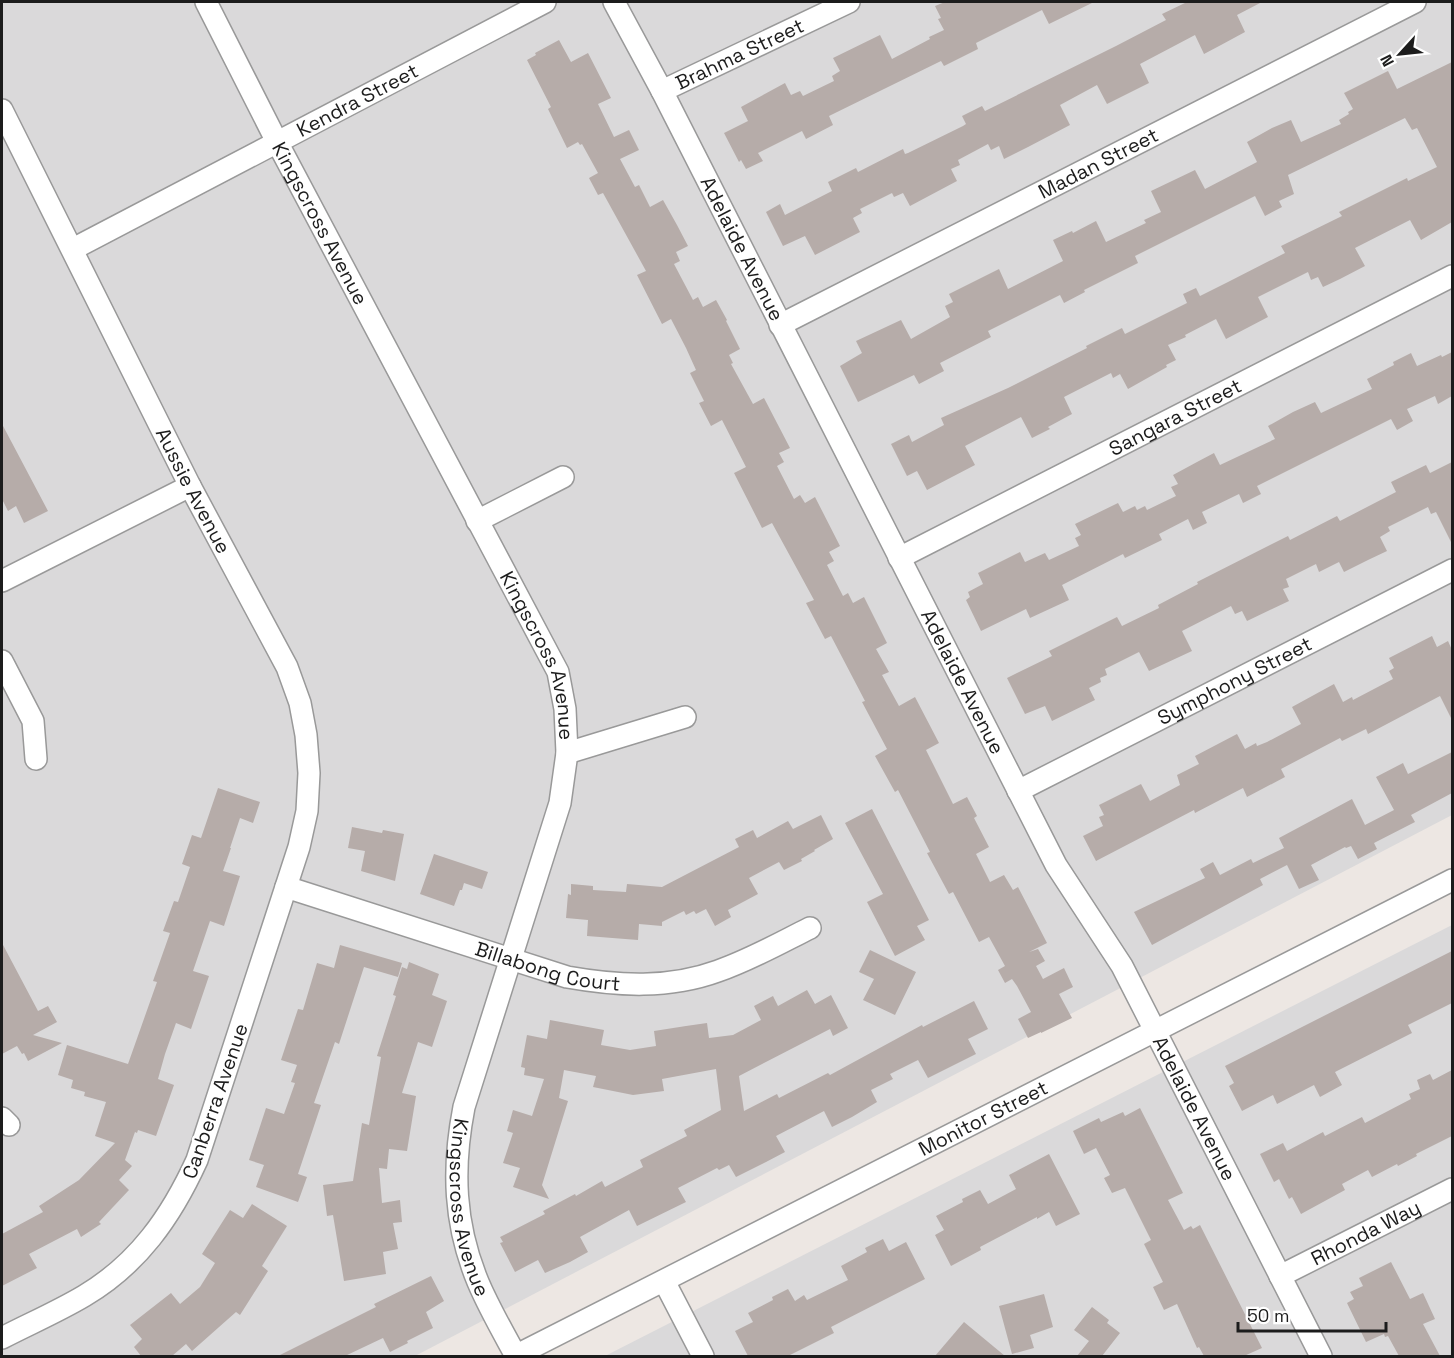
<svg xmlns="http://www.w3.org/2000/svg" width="1454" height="1358" font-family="'Space Grotesk',sans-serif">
  <rect width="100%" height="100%" fill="#ede7e3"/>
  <g fill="#dad9da">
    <path d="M2,2H1452V815L415,1356H2Z"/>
    <path d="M1452,925V1356H605Z"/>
  </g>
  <g fill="#b6aca9">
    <path d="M945,2H1094L1049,24L1042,10L976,43L978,49L944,66L941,61L829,116L833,125L806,139L802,131L758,153L763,161L746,169L741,160L739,162L724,133L748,121L741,107L785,83L791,95L800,91L803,96L834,81L832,76L840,71L833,58L880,35L892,59L930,39L929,37L944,30L938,19L941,18L935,6Z"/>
    <path d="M1187,2H1262L1237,15L1245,32L1221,45L1204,54L1195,35L1140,64L1149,83L1107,104L1097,85L1060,105L1070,125L1028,147L1004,159L999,146L991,150L988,144L958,160L960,165L951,169L957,181L910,206L903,193L894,197L892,193L860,209L862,213L853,218L860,232L815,255L805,236L783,246L766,212L780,204L785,215L832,191L828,182L856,168L858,172L903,149L905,154L908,153L963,126L966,124L962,116L982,106L985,111L1116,46L1166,20L1162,14Z"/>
    <path d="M559,40L571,62L588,53L611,98L598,104L614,137L629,130L639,150L620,159L635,187L639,185L650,207L663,200L677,225L688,246L676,252L680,261L674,264L693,300L698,297L703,307L716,300L727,320L726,321L740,349L729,355L733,363L731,364L753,404L764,398L790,448L779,453L784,462L777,466L794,499L800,495L805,503L815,497L840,546L829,552L834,561L827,565L843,596L848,593L853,603L864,597L887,643L876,649L889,672L882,675L899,706L915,697L939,743L926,750L953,804L967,797L977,816L974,818L989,847L976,854L990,882L1004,875L1013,890L1018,887L1047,943L1029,952L1038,949L1045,961L1036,966L1043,979L1064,968L1073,987L1059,994L1072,1018L1041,1033V1032L1028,1038L1018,1019L1031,1012L1017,986L1012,979L1005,983L998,970L1005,966L989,937L979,942L953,892L949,894L927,853L930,852L898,790L895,792L875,756L887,749L862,702L865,701L831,636L825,639L806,603L814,600L772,523L762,528L734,473L746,467L722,420L711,426L699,403L704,401L690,373L696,370L686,348L671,319L662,324L637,275L646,271L603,193L598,195L589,178L598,173L582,144L580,145L578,142L567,148L548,109L551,107L527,60L536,55L535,53Z"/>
    <path d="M1452,62V222L1421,240L1410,220L1355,248L1365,266L1340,279L1323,287L1318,277L1311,280L1308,272L1258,297L1268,317L1226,339L1216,319L1185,335L1186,337L1168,345L1176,360L1166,365L1167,367L1128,389L1120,374L1113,378L1111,373L1064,397L1072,414L1048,427L1050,429L1032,438L1021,417L965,446L975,465L927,490L917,471L907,476L891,444L909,435L912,442L944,425L941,418L1008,388L1087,348L1086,346L1122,328L1125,334L1187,303L1183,294L1196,288L1200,296L1228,282L1285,253L1281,246L1342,216L1339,212L1407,178L1408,181L1437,167L1417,128L1412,130L1405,118L1288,175L1294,194L1279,201L1282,207L1265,216L1255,196L1135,256L1138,263L1084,290L1085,292L1064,303L1060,295L988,331L991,337L940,363L944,371L919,384L914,375L858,402L840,366L862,353L856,341L901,320L911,339L950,317L945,306L953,302L949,294L999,269L1008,289L1063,261L1053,240L1072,231L1073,233L1096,221L1106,242L1146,223L1144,220L1161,212L1151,191L1195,170L1205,189L1257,162L1247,142L1272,128L1291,120L1301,142L1341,124L1339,120L1349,114L1348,112L1353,109L1344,93L1388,71L1397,89Z"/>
    <path d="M1452,352V396L1438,404L1435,396L1407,409L1413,421L1397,430L1391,419L1257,486L1261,494L1243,503L1239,494L1202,512L1207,523L1193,530L1188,519L1159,534L1162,540L1125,558L1123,554L1062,585L1069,600L1030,618L1026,609L981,631L966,600L970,597L968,592L983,584L978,573L1020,552L1025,562L1045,553L1049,560L1079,546L1075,538L1081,535L1075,524L1118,503L1123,512L1135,506L1137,510L1145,506L1147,510L1176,496L1171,487L1178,484L1173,475L1197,462L1214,453L1220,465L1275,439L1268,426L1293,412L1315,402L1321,413L1372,389L1367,379L1394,365L1393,362L1411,353L1417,366L1441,355L1442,357Z"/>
    <path d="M2,424L48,511L24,523L16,506L8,511L2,499Z"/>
    <path d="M1452,462V544L1436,512L1431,514L1428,507L1388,527L1390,531L1380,537L1387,551L1368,560L1344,572L1339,562L1319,572L1316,564L1286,579L1289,587L1283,589L1289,601L1247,621L1242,611L1235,614L1231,606L1182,631L1192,651L1149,671L1139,652L1105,669L1107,675L1100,678L1101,682L1089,688L1095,700L1052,721L1045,706L1025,714L1007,678L1052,656L1049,651L1117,617L1122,626L1159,608L1158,605L1198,584L1197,582L1288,536L1290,540L1337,516L1340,521L1396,492L1391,482L1426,465L1430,473Z"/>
    <path d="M1432,636L1437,647L1448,641L1452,650V720L1440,696L1368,734L1366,729L1342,741L1340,738L1281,769L1285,777L1247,797L1243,788L1195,813L1194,810L1096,861L1083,836L1103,826L1099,817L1104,815L1099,805L1141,784L1150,801L1180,785L1177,775L1199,764L1195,756L1237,734L1245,749L1256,743L1257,746L1267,742L1301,724L1292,707L1334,684L1343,702L1352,697L1353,700L1393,679L1389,671L1394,668L1389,658Z"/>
    <path d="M1452,752V793L1411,815L1415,822L1374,843L1377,849L1358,859L1351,846L1346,848L1345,847L1311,865L1319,880L1299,889L1287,865L1260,879L1263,885L1152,945L1134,912L1205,878L1200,869L1213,862L1220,875L1251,859L1253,863L1284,848L1279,838L1352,799L1365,825L1394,810L1376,777L1403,763L1408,774Z"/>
    <path d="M218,788L260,802L253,823L240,818L230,848H231L223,871L240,876L224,926L210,921L193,971L209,976L191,1029L176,1023L165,1054L158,1079L174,1085L156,1136L138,1130L137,1133L135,1132L125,1160L132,1166L119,1180L129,1190L99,1222L101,1224L81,1237L77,1229L29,1254L37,1268L2,1286V1234L43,1212L39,1206L79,1180L115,1143L95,1136L106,1102L84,1096L85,1092L71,1088L73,1080L58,1075L67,1045L128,1064L157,982L153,981L170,933L163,931L174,901L178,902L190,867L182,864L192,835L201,838Z"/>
    <path d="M872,809L929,920L917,926L925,940L895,956L867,902L883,894L845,823Z"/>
    <path d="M821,815L833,839L814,850L815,851L801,859L802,861L784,870L779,862L749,878L758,894L728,910L731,917L715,926L706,909L696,914L694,911L686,915L684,911L662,922V926L639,924L638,940L587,936L588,920L566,918L568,894L571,895V884L593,886V890L626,892L627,884L662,887L739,847L735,839L753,830L757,838L788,821L793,829Z"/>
    <path d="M352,827L382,833L383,830L404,834L395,881L361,871L365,851L348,848Z"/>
    <path d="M434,854L488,872L482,889L464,883L462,890H460L454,906L420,894Z"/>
    <path d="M2,943L38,1011L48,1006L57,1022L33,1035L62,1043L28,1061L24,1053L22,1054L17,1046L2,1054Z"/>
    <path d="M340,945L402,963L398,977L364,967L339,1044L335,1042L314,1103L321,1105L298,1174L307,1177L298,1202L256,1187L264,1165L249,1160L266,1108L284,1114L295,1083L291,1082L297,1065L281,1060L298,1009L303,1010L317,963L334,968Z"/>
    <path d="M870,950L916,972L895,1015L863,1000L874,979L859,972Z"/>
    <path d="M1452,951V1003L1408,1025L1412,1033L1335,1072L1342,1085L1320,1097L1314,1085L1277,1104L1273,1095L1242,1111L1229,1086L1234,1083L1225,1066Z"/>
    <path d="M409,962L439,974L432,995L447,1001L432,1047L418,1042L402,1093L416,1096L407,1151L389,1149L387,1169L379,1168L382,1203L400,1200L402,1222L393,1223L398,1249L383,1252L386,1274L344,1281L333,1215L327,1216L323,1185L353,1181L362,1123L369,1125L381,1057L377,1056L396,996L393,995L402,967L407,969Z"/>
    <path d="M807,990L815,1004L831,995L848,1028L833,1036L830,1029L739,1076L744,1111L777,1094L779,1098L828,1073L830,1075L922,1025L923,1027L974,1001L988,1029L968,1039L976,1054L928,1078L918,1060L890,1074L893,1079L871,1090L877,1102L852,1117L832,1127L824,1111L776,1136L785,1152L766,1162L736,1177L729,1165L719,1170L717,1168L678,1188L686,1202L637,1226L629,1210L580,1237L588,1252L570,1262L545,1273L538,1260L515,1272L500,1243L503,1242L500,1237L545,1214L543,1211L575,1194L576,1196L602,1181L605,1187L643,1167L640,1160L687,1136L684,1130L721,1110L716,1069L662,1079L664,1091L633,1095L593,1087L596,1076L564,1070L559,1098L568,1101L542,1185L549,1199L513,1187L520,1168L503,1163L513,1133L507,1131L513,1110L532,1116L544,1079L524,1075L525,1068L521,1067L527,1035L547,1039L550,1020L604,1030L601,1045L630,1050L656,1046L654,1031L686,1026L707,1023L709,1038L733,1035L761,1020L754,1006L773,996L778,1006Z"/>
    <path d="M1452,1070V1136L1416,1154L1417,1156L1398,1166L1397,1164L1372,1177L1368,1170L1342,1184L1345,1190L1301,1214L1292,1197L1289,1199L1279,1179L1274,1182L1260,1154L1283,1143L1287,1151L1323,1132L1325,1136L1362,1117L1365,1123L1411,1099L1409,1094L1420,1089L1417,1080L1430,1074L1433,1080Z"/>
    <path d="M1140,1108L1183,1193L1168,1200L1184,1230L1191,1226L1193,1229L1200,1225L1262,1348L1244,1356H1204L1199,1347L1197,1348L1177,1304L1164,1310L1153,1287L1163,1282L1144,1244L1151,1240L1125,1188L1112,1193L1104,1178L1110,1175L1096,1148L1084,1154L1073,1131L1099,1118L1101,1122L1123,1112L1125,1116Z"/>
    <path d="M1049,1154L1080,1214L1056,1226L1049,1212L1037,1219V1217L980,1247L981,1250L951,1266L935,1235L944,1230L936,1216L963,1202L962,1199L980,1190L988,1204L1016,1189L1009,1175Z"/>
    <path d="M252,1204L287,1226L262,1266L268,1271L240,1315L236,1312L192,1351L186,1344L172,1356H141L134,1347L142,1339L130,1325L171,1293L180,1304L200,1287L215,1263L202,1254L230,1210L243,1218Z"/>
    <path d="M883,1239L889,1251L906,1242L925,1279L831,1327L834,1333L788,1356H748L735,1331L753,1322L748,1313L773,1300L772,1297L788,1289L795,1301L804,1295L807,1300L848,1280L841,1266L867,1252L865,1248Z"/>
    <path d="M1391,1262L1410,1299L1423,1293L1435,1319L1423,1324L1440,1356H1399L1388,1336L1385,1337L1384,1334L1366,1342L1347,1303L1354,1299L1350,1292L1363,1286L1359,1278Z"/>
    <path d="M431,1276L444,1301L426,1312L433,1328L407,1341L408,1343L390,1352L383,1338L345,1356H278L376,1307L374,1304Z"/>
    <path d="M1044,1294L1053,1327L1030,1335L1034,1348L1012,1354L999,1306Z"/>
    <path d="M1092,1307L1109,1320L1107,1323L1120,1333L1102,1356H1077L1089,1341L1074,1330Z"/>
    <path d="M964,1322L1005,1356H935Z"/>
  </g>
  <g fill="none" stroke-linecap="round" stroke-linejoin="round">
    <defs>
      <g id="minor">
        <path id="s1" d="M206,2L277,142L558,672L565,709L567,753L560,803L464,1107C452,1169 454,1224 478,1282C489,1308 503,1332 516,1356"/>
        <path id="s2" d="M614,2L662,91L1056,865L1122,966L1321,1356"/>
        <path id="s3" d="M662,91L849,2"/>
        <path id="s4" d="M2,110L190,486L287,667L300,703L306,735L309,773L307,811L299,847L197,1160C171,1217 138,1264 84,1296C57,1312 29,1324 2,1338"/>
        <path id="s5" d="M73,249L545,2"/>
        <path id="s6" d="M780,325L1415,2"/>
        <path d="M477,521L563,477"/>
        <path id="s7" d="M899,558L1452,276"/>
        <path d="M2,581L190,486"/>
        <path d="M2,661L33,721L36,759"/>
        <path d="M567,753L685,717"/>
        <path id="s8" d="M1018,791L1452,570"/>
        <path id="s9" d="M286,887L567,977C618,986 669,989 718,971C750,960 780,943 810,928"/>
        <path d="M2,1118L9,1125"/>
        <path id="s10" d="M1280,1276L1452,1189"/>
        <path d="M664,1281L703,1356"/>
        <path id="s11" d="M515,1356L1452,880"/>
      </g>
    </defs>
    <use href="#minor" stroke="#999" stroke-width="24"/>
    <use href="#minor" stroke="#fff" stroke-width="21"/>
  </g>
  <g text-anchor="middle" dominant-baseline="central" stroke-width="5" stroke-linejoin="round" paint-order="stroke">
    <g font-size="20" fill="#1c1c1c" stroke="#fff">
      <text stroke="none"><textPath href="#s3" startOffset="86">Brahma Street</textPath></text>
      <text stroke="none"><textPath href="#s5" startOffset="321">Kendra Street</textPath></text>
      <text stroke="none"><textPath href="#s6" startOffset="357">Madan Street</textPath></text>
      <text stroke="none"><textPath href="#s1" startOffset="249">Kingscross Avenue</textPath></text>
      <text stroke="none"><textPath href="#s2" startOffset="278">Adelaide Avenue</textPath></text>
      <text stroke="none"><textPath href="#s7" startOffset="310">Sangara Street</textPath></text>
      <text stroke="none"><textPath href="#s4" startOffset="426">Aussie Avenue</textPath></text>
      <text stroke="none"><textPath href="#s1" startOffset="735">Kingscross Avenue</textPath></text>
      <text stroke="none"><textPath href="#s8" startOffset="243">Symphony Street</textPath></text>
      <text stroke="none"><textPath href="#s2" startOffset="764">Adelaide Avenue</textPath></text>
      <text stroke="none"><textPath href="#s9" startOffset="274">Billabong Court</textPath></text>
      <text transform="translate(215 1101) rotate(-71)">Canberra Avenue</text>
      <text stroke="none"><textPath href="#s2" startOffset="1250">Adelaide Avenue</textPath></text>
      <text stroke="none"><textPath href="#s11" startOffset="525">Monitor Street</textPath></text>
      <text stroke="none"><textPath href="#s1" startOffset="1310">Kingscross Avenue</textPath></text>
      <text stroke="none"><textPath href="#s10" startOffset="96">Rhonda Way</textPath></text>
    </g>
  </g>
  <rect width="1454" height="1358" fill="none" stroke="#1c1c1c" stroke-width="6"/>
  <g transform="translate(1400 54) rotate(243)" stroke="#ffffff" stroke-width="4.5" paint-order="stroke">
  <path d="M0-4.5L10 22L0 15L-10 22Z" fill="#1c1c1c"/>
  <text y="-9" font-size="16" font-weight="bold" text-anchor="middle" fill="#1c1c1c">N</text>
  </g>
  <path d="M1238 1322v9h148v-9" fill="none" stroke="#1c1c1c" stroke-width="3"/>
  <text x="1247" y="1322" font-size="18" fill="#1c1c1c" stroke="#ffffff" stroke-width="4.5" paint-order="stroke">50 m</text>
</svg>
